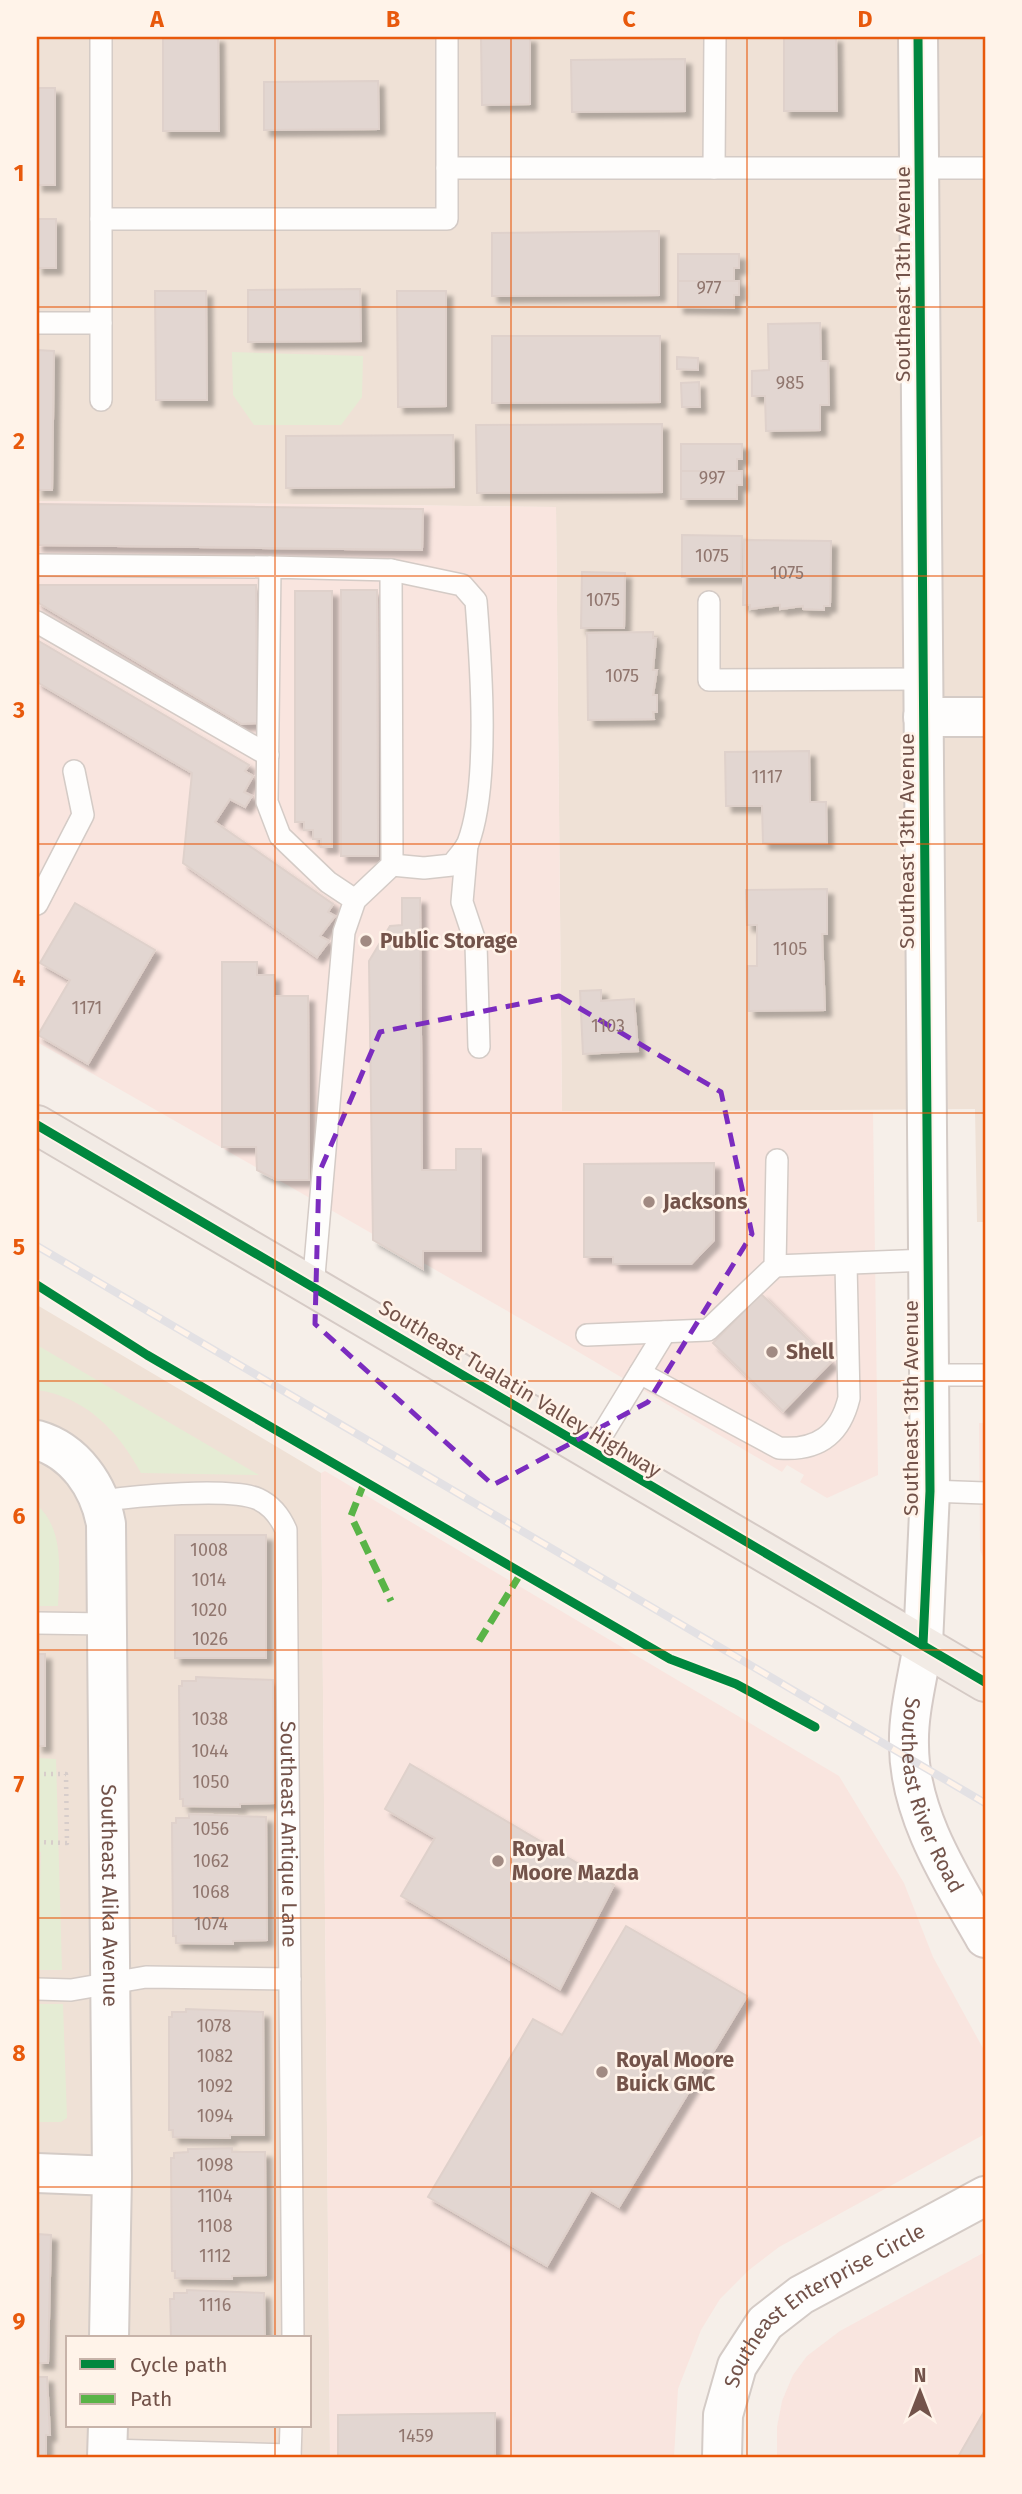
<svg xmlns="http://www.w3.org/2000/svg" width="1022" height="2494" font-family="'Fira Sans',sans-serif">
  <defs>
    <filter id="shadow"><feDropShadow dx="6" dy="6" stdDeviation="2" flood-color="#0004"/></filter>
  </defs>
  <rect width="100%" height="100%" fill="#f6efe9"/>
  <g fill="#efe1d6" fill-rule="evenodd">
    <path d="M37,37H985V1222H977L975,1109L562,1112L556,507L37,501Z"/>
    <path d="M37,1305L321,1473L330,2457H37ZM68,2338H310V2426H68Z"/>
  </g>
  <g fill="#f9e5df">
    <path d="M37,501L556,507L562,1111L873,1112L878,1475L827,1498L800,1482L804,1475L787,1465L782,1472L565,1344L37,1042Z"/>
    <path d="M979,1423H985V1562L980,1550Z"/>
    <path d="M325,1471L839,1776L904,1883L933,1957L985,2052V2134L779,2247L749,2270L720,2299L701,2330L678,2389L674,2457H330L321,1473Z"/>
    <path d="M985,2252V2457H777V2427L782,2401L793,2375L807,2356L840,2331Z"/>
  </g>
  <g fill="#e5ecd4">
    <path d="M232,352L363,356L362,397L341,425H254L233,395Z"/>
    <path d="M37,1345L259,1475L141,1473C118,1431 86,1397 37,1390Z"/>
    <path d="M37,1505C65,1530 59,1572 58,1606H37Z"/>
    <path d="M37,1758L56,1759L62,1970H38L41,1852L37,1851Z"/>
    <path d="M37,2004H63L67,2118L61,2122H37Z"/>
  </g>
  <g fill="#e2d6d1" stroke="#dfd1cb" stroke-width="2" filter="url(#shadow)">
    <path d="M163,37H218L219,131H163Z"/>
    <path d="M481,37H530V104L482,105Z"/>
    <path d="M784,37H836L837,111H784Z"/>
    <path d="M685,59V111L572,112L571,60Z"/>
    <path d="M378,81L379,129L264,130V82Z"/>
    <rect x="37" y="88" width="18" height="97"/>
    <rect x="37" y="219" width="19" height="49"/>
    <path d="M659,231V295L492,296V233Z"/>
    <path d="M678,254H739V268H734V281H678Z"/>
    <path d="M678,281H739V295H734V308L678,307Z"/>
    <path d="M360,289L361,341L248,342V290Z"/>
    <path d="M155,291H206L207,400H156Z"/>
    <path d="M397,291H446V406L398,407Z"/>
    <path d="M820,323L821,361H828L829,405H820V430L766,431L765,396H752V371L769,370L768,324Z"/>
    <path d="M492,336H660V402L492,403Z"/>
    <path d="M37,350L54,351L52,490H37Z"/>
    <path d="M677,357L698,358V370L677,369Z"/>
    <path d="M699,382L700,407H682L681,383Z"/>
    <path d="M662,424V492L477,493L476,425Z"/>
    <path d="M453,435L454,487L286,488V436Z"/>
    <path d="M681,444H742V459H737V471H681Z"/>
    <path d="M681,471H742V485H737V499H681Z"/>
    <path d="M37,504L423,509L422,550L37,545Z"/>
    <path d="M682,535L742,536L741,577H682Z"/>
    <path d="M744,540L831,541L830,606H824V610L803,609V606L780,609V605L750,609V605H743Z"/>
    <path d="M582,572L625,573L624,628H581Z"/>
    <path d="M37,585H256L257,723L242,724L37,602Z"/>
    <path d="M341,590H377L378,856H341Z"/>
    <path d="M295,591H332V847H321V839H313V830H304V822H295Z"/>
    <path d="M653,632V638H656L653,670H657L653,695H657V712H653L654,719L588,720L587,633Z"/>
    <path d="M37,640L249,765L245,771L253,776L244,792L252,796L245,807L230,799L215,822L333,904L328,912L335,916L320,936L329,941L317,957L183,863L192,773L37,682Z"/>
    <path d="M809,751L810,802H826L827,843H763L762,806H726L725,752Z"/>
    <path d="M827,889V934H822L825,1010L749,1011L748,966H757V925H747L746,890Z"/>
    <path d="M402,898H420L422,1170H456V1149H481V1251H423V1269L373,1240L369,961L390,926L402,925Z"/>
    <path d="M75,903L155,950L88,1064L38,1035L70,980L40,963Z"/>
    <path d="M222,962H257V975H274V996H308L309,1180H277L257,1170L256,1147H222Z"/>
    <path d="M601,990V1001L634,999L638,1051L583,1054L580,991Z"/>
    <path d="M714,1163V1240L691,1264H613V1257H584V1164Z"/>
    <path d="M761,1294L831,1362L783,1411L713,1343Z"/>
    <rect x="175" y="1535" width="91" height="123"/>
    <rect x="37" y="1654" width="8" height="92"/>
    <path d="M196,1677L273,1680L274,1803L240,1804V1807L183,1806V1799H180L179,1686H182V1681H196Z"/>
    <path d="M410,1764L614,1885L560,1989L401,1896L435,1838L385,1809Z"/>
    <path d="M189,1814L266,1817L267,1940L233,1941V1944L176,1943V1936H173L172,1823H176V1818H189Z"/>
    <path d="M626,1926L747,1996L619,2207L591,2190L547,2266L428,2197L533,2019L562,2035Z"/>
    <path d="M186,2009L263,2012L264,2135H230V2138L173,2137V2130H169V2017H172V2012H186Z"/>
    <path d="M232,2148V2152H265L266,2275L232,2276V2279L175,2278V2271H172L171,2158H174V2153L188,2152V2149Z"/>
    <path d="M37,2234L51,2235L48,2363H37Z"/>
    <path d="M187,2290L264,2293L265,2338H171L170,2299H174V2293H187Z"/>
    <path d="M37,2377H47L50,2435H46V2457H37Z"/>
    <path d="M985,2410V2457H958Z"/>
    <path d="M495,2413V2457H338V2415Z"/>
  </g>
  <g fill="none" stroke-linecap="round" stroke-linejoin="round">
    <defs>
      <g id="service">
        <path d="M447,168H985"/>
        <path d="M714,168L715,37"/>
        <path d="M101,219H447V37"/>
        <path d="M37,323H101"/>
        <path d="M101,400V37"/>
        <path d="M37,565L270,567"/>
        <path d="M391,570L462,585L476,601C481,664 490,785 468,843C465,850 457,858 452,865L424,868L392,865"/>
        <path d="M709,602V680L923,679"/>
        <path d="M37,622L268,755"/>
        <path d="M467,845L462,902L476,944L479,1047"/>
        <path d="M37,904L83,815L74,771"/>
        <path d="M775,1266L928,1260"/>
        <path d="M313,1287L344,932L355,900L392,865L391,570L270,567L267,802L280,836L328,882L355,900"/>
        <path d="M587,1335L708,1330L775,1266L777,1160"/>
        <path d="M640,1373L779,1448C817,1451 840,1435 849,1398L846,1264"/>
        <path d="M929,1375H985"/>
        <path d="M591,1453L665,1332"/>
        <path d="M930,1491L985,1493"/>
        <path id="s1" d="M102,1501C133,1496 231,1487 258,1499C271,1505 280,1516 286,1530L293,2338"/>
        <path d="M37,1623L107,1624"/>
        <path d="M37,1989L71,1990L146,1977L290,1979"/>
        <path d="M107,2450L290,2455"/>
        <path d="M290,2457L291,2426"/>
      </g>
      <g id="minor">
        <path d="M923,717H985"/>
        <path id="s2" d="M37,1440C75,1451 99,1486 106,1524L112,2176L109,2338"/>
        <path d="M37,2173L112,2176"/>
        <path d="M107,2457L108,2426"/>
        <path id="s3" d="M722,2457L723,2415L737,2366L765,2323L801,2295L985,2196"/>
      </g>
      <path id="tertiary" d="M918,37L930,1491L923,1644"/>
      <g id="secondary">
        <path id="s4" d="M923,1644C918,1677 908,1712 909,1745C909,1815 952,1880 985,1938"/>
      </g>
      <path id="primary" d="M37,1125L985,1682"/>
    </defs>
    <use href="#service" stroke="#d4cbc6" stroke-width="24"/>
    <use href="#minor" stroke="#d4cbc6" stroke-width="42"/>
    <use href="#tertiary" stroke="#d4cbc6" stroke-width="42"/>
    <use href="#secondary" stroke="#d5cac6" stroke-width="42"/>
    <use href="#primary" stroke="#d5cac5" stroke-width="42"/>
    <path stroke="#d7cdca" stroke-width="4.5" stroke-dasharray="2 5" stroke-linecap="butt" d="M37,1774H66L67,1843L37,1842"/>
    <use href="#service" stroke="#fefdfc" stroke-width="21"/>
    <use href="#minor" stroke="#fefdfc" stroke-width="38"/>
    <use href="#tertiary" stroke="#fefdfc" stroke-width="38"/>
    <use href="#secondary" stroke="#fefdfc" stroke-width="38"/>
    <use href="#primary" stroke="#f2ebe5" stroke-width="38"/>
    <defs>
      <path id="rail" d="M37,1246L985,1803"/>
    </defs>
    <use href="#rail" stroke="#e3e1e4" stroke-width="8"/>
    <use href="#rail" stroke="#fff3e9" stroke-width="5" stroke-dasharray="16" stroke-linecap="butt"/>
    <g stroke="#59b447" stroke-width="7" stroke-dasharray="14 7" stroke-linecap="butt">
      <path d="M364,1483L351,1516L391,1601"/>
      <path d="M479,1641L521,1573"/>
    </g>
    <defs>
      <g id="cycleway">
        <path d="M918,37L930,1491L923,1644"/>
        <path d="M37,1125L985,1682"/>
        <path d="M37,1285L147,1355L670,1659L736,1684L815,1727"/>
      </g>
    </defs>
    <use href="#cycleway" stroke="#fff3e9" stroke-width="13"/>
    <use href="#cycleway" stroke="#00873e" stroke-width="9"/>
  </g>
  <path fill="none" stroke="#7b2cbf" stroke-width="5" stroke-dasharray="14 9" stroke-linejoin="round" d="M559,996L721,1092L752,1234L648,1402L493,1485L315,1324L319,1173L380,1032Z"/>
  <path fill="none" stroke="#e8590c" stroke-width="2" stroke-opacity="0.55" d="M275,37V2338M511,37V2457M747,37V2457M37,307H985M37,576H985M37,844H985M37,1113H985M37,1381H985M37,1650H985M37,1918H985M37,2187H985M275,2426V2457"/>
  <g fill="#a18a82" stroke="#fff3e9" stroke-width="2.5">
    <circle cx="366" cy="941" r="7"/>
    <circle cx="649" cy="1202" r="7"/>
    <circle cx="772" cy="1352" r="7"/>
    <circle cx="498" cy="1861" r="7"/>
    <circle cx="602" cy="2072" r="7"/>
  </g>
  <g text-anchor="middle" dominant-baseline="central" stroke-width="5" stroke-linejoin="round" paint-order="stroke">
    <g font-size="18" fill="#90766e">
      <text x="709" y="288">977</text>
      <text x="790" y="383">985</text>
      <text x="712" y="478">997</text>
      <text x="712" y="556">1075</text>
      <text x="787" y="573">1075</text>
      <text x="603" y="600">1075</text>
      <text x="622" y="676">1075</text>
      <text x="767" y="777">1117</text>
      <text x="790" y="949">1105</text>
      <text x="87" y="1008">1171</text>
      <text x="608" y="1026">1103</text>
      <text x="209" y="1550">1008</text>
      <text x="209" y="1580">1014</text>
      <text x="209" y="1610">1020</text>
      <text x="210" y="1639">1026</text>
      <text x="210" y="1719">1038</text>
      <text x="210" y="1751">1044</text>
      <text x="211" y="1782">1050</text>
      <text x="211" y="1829">1056</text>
      <text x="211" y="1861">1062</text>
      <text x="211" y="1892">1068</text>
      <text x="211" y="1924">1074</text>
      <text x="214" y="2026">1078</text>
      <text x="215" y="2056">1082</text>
      <text x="215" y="2086">1092</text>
      <text x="215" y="2116">1094</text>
      <text x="215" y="2165">1098</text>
      <text x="215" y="2196">1104</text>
      <text x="215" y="2226">1108</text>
      <text x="215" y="2256">1112</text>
      <text x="215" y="2305">1116</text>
      <text x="416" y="2436">1459</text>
    </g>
    <g font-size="21" fill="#73534a" stroke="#fff3e9">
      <text transform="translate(903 274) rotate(-90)">Southeast 13th Avenue</text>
      <text transform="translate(907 841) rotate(-90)">Southeast 13th Avenue</text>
      <text transform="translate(520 1389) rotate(31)">Southeast Tualatin Valley Highway</text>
      <text transform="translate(911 1408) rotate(-90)">Southeast 13th Avenue</text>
      <text stroke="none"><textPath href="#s4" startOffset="156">Southeast River Road</textPath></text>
      <text stroke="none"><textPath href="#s1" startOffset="504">Southeast Antique Lane</textPath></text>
      <text stroke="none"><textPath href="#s2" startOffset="486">Southeast Alika Avenue</textPath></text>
      <text stroke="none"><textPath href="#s3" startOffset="200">Southeast Enterprise Circle</textPath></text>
    </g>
    <g font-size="21" font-weight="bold" fill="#73534a" stroke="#fff3e9" text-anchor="start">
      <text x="380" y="941">Public Storage</text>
      <text x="663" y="1202">Jacksons</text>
      <text x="786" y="1352">Shell</text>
      <text x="512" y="1849">Royal<tspan x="512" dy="24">Moore Mazda</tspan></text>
      <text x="616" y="2060">Royal Moore<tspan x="616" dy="24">Buick GMC</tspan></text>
    </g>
  </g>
  <rect width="1022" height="2494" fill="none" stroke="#fff3e9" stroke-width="77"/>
  <rect x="66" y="2336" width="245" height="91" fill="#fff3e9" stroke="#c7b3a9" stroke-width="2"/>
  <rect x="80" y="2359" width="35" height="10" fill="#00873e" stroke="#c7b3a9" stroke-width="2"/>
  <text x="130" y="2372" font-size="21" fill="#73534a">Cycle path</text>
  <rect x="80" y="2394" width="35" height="10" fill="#59b447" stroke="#c7b3a9" stroke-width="2"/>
  <text x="130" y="2406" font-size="21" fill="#73534a">Path</text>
  <g transform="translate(920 2392)" stroke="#fff3e9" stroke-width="5" paint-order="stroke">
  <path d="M0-5L12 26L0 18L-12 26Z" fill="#73534a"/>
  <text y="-10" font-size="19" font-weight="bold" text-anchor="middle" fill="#73534a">N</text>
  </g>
  <rect x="38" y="38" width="946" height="2418" fill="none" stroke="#e8590c" stroke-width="2.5"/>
  <g font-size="23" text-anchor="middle" font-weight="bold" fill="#e8590c">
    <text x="157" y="27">A</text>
    <text x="393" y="27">B</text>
    <text x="629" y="27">C</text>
    <text x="865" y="27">D</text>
    <text x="19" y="181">1</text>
    <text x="19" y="449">2</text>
    <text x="19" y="718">3</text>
    <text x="19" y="986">4</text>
    <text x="19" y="1255">5</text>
    <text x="19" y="1524">6</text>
    <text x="19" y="1792">7</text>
    <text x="19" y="2061">8</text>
    <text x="19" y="2329">9</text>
  </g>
</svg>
